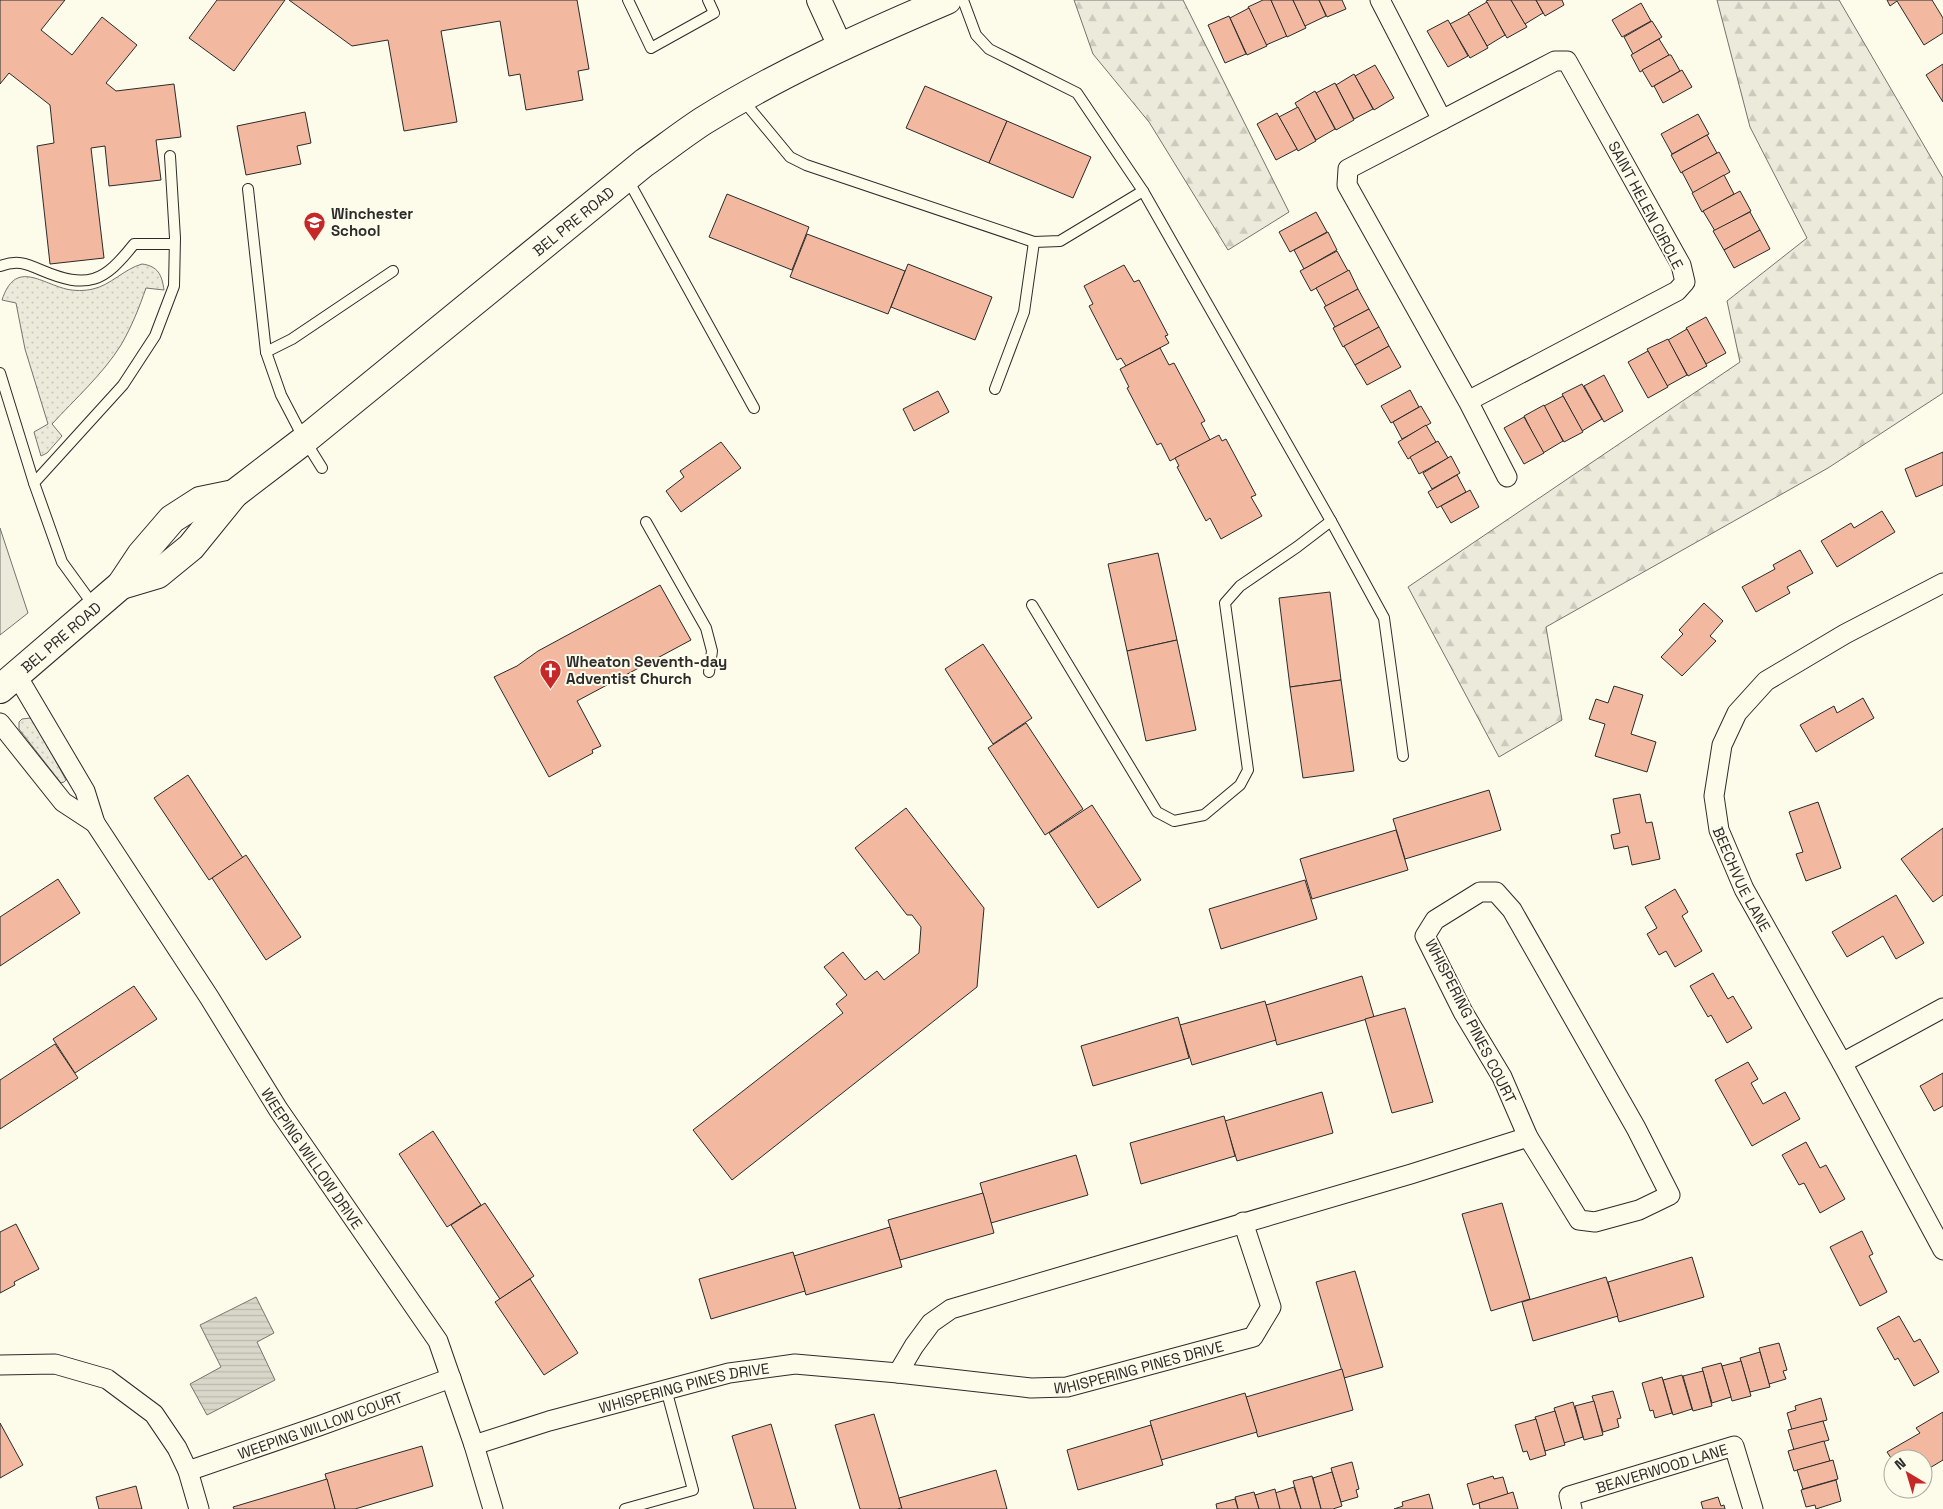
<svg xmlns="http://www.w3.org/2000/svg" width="1943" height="1509" font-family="'Space Grotesk',sans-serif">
  <defs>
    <pattern id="grass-dots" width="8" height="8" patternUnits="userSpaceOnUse" patternTransform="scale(1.25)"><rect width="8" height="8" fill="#ecebdb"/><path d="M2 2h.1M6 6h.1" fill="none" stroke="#cbcabc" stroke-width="1.8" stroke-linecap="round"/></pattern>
    <pattern id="forest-firs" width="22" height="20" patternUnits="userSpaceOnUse" patternTransform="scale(1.25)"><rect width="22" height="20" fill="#ecebdb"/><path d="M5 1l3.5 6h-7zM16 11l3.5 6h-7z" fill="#cbcabc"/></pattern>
    <pattern id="water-rules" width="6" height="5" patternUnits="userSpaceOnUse" patternTransform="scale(1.25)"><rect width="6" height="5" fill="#d8d7c9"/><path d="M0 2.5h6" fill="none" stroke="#bab9ad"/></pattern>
  </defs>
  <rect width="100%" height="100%" fill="#fdfbea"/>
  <g fill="url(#grass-dots)" stroke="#74746e">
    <path d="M142,264C158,266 162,275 164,290L146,288C139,308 132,326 121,345C103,374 75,399 52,424L62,436L47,453L41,456L34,432L48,424L25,349L16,303L2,300C15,260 39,282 66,289C74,291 85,291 93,289C111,285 124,269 142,264Z"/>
    <path d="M30,718L33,720L66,780L64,782L61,783L19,729V722L22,719Z"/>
  </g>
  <g fill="url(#forest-firs)" stroke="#74746e">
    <path d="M1074,0H1183L1289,212L1228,250L1149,122L1093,54Z"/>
    <path d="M1717,0H1839L1943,178V393L1828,468L1546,627L1562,720L1499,757L1408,587L1740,362L1727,301L1807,238L1750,127Z"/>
  </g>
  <path fill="#ecebdb" stroke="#74746e" d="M0,528L28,613L0,635Z"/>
  <path fill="url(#water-rules)" stroke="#74746e" d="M256,1297L274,1333L257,1342L275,1380L207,1415L190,1384L221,1367L200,1325Z"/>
  <g fill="#f2b8a0" stroke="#2b2b2b">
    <path d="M0,0H65L41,30L72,55L102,17L137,45L106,83L116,91L174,84L181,137L156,140L161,180L109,186L105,146L91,148L104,258L50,264L37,146L54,143L50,105L9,73L0,84Z"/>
    <path d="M217,0H285L234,71L189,38Z"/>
    <path d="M289,0H577L589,69L578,71L583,100L526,110L520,74L509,76L500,21L441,31L457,122L404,131L388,40L352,46Z"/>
    <path d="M1263,0H1271L1287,36L1266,45L1248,7Z"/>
    <path d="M1271,0H1293L1306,28L1287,37Z"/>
    <path d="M1293,0H1319L1326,16L1305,26Z"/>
    <path d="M1319,0H1342L1346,9L1327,17Z"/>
    <path d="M1489,0H1511L1527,27L1507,38L1486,1Z"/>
    <path d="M1511,0H1536L1543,13L1525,24Z"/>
    <path d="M1536,0H1562L1564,5L1545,16Z"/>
    <path d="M1887,0H1932L1943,18V33L1924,45L1897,1L1890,6Z"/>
    <path d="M1487,2L1505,35L1487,46L1468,13Z"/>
    <path d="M1641,3L1651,21L1622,37L1612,20Z"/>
    <path d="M1249,8L1267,46L1247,55L1230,18Z"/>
    <path d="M1469,14L1488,48L1470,58L1450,24Z"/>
    <path d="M1229,16L1246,54L1225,63L1208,25Z"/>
    <path d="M1448,20L1468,56L1448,67L1427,31Z"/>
    <path d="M1652,21L1662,37L1633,54L1624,37Z"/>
    <path d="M1659,39L1669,55L1640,72L1631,55Z"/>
    <path d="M1669,55H1671L1680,71L1652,87L1642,70Z"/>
    <path d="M1943,64V102L1926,75Z"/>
    <path d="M1375,65L1394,98L1374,110L1355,76Z"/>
    <path d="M1682,70L1692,87L1663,103L1654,86Z"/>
    <path d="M1354,74L1373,109L1354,119L1336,85Z"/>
    <path d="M1335,83L1354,120L1336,130L1316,93Z"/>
    <path d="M925,86L1007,121L989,163L906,128Z"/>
    <path d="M1315,91L1335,129L1316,140L1295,103Z"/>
    <path d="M1298,107L1316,141L1298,151L1279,117Z"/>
    <path d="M305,112L311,143L297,146L301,164L246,175L237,126Z"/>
    <path d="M1277,113L1297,149L1276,160L1257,124Z"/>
    <path d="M1698,114L1709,134L1672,154L1661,134Z"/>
    <path d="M1007,121L1091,157L1073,198L989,163Z"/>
    <path d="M1707,135L1717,153L1681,173L1671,155Z"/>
    <path d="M1719,152L1730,172L1693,193L1682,172Z"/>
    <path d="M1724,175L1734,194L1702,212L1692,193Z"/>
    <path d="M1740,191L1751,211L1715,231L1703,211Z"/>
    <path d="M727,194L809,227L792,270L709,237Z"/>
    <path d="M1316,212L1327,232L1290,252L1279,232Z"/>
    <path d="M1750,212L1760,230L1724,250L1713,231Z"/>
    <path d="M1760,230L1770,249L1734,268L1724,250Z"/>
    <path d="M1328,232L1337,250L1304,269L1294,250Z"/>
    <path d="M807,234L905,271L888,314L790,277Z"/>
    <path d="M1337,251L1348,271L1311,291L1300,271Z"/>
    <path d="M908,264L992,297L975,340L891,307Z"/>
    <path d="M1124,265L1134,282L1139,280L1168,335L1165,336L1169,343L1126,366L1121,358L1117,360L1089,306L1093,304L1084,286Z"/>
    <path d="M1349,270L1358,289L1326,306L1316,288Z"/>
    <path d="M1358,289L1369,309L1335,327L1324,307Z"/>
    <path d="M1369,309L1379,327L1343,347L1333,328Z"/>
    <path d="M1706,317L1726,353L1706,364L1686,328Z"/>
    <path d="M1379,327L1389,346L1355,365L1344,346Z"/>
    <path d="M1687,329L1707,366L1688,376L1668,340Z"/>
    <path d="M1668,339L1687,375L1667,386L1647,349Z"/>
    <path d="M1389,346L1401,367L1367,385L1355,365Z"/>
    <path d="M1160,348L1169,365L1174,363L1205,421L1201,423L1210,440L1170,461L1161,443L1157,445L1127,388L1129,387L1120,369Z"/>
    <path d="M1648,351L1668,387L1648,398L1628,362Z"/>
    <path d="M1604,375L1623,411L1604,422L1584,386Z"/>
    <path d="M1582,384L1602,419L1582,431L1562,394Z"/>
    <path d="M1410,390L1419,407L1391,423L1381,406Z"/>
    <path d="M938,391L949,412L914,431L903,409Z"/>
    <path d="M1563,396L1583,432L1564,442L1544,406Z"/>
    <path d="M1544,405L1563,441L1543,453L1524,416Z"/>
    <path d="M1421,406L1431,423L1402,439L1393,422Z"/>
    <path d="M1524,417L1544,453L1524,464L1504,428Z"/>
    <path d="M1426,425L1436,442L1408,459L1398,442Z"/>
    <path d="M1219,435L1222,441L1226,439L1256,495L1251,497L1262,516L1221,539L1210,518L1206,521L1177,467L1179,466L1175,458Z"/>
    <path d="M1438,441L1448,458L1419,474L1410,457Z"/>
    <path d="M721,442L741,468L681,512L666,491L684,477L680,471Z"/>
    <path d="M1943,452V485L1916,497L1905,469Z"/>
    <path d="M1451,456L1460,473L1432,489L1423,473Z"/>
    <path d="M1457,475L1466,492L1437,508L1428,492Z"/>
    <path d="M1470,490L1479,507L1451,523L1441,506Z"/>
    <path d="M1882,511L1895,532L1837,567L1821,541L1851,523L1854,528Z"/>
    <path d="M1800,550L1813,573L1787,587L1790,593L1756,612L1742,587L1775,569L1773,565Z"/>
    <path d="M1158,553L1177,640L1127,651L1108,564Z"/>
    <path d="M660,585L691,640L577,701L601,746L592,750L593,753L549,777L494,677L517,666L538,651Z"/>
    <path d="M1330,592L1341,680L1290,687L1279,598Z"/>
    <path d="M1704,603L1723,621L1710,636L1716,641L1682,676L1661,657L1683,634L1679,630Z"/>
    <path d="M1177,640L1196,730L1146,741L1127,651Z"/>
    <path d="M983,644L1032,718L993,744L945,669Z"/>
    <path d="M1341,680L1354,771L1303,778L1290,687Z"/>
    <path d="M1614,686L1643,695L1631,734L1656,742L1647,772L1595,756L1605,724L1589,719L1596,699L1608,703Z"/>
    <path d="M1863,698L1874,718L1816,752L1800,725L1834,706L1837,713Z"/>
    <path d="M1026,723L1083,809L1045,835L988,748Z"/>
    <path d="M188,775L243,858L209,880L154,798Z"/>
    <path d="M1489,790L1501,830L1405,859L1393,819Z"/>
    <path d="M1640,794L1646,823L1652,822L1660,859L1632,865L1628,846L1614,849L1611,835L1620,833L1613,799Z"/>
    <path d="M1818,802L1841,868L1806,881L1796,854L1803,852L1789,812Z"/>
    <path d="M1092,805L1141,880L1098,908L1049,833Z"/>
    <path d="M906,808L984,908L977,987L732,1180L693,1130L843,1013L836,1004L847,995L824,967L843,952L865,980L877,971L884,980L919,953L921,927L912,915H907L855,848Z"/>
    <path d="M1943,828V895L1933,902L1901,859Z"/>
    <path d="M1396,830L1408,870L1312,899L1300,859Z"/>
    <path d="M246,855L301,937L266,960L212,878Z"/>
    <path d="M58,879L80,913L0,966V917Z"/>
    <path d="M1305,880L1317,919L1221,949L1209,909Z"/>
    <path d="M1675,889L1688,912L1682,916L1702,951L1675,967L1666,951L1659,955L1647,934L1657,928L1645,907Z"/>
    <path d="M1896,895L1924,943L1896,959L1883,936L1847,957L1832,932Z"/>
    <path d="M1713,973L1728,999L1733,996L1752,1028L1727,1043L1711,1015L1708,1017L1690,986Z"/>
    <path d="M1362,976L1374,1017L1277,1045L1266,1005Z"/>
    <path d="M134,986L157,1019L75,1073L53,1039Z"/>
    <path d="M1265,1001L1276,1040L1192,1065L1180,1025Z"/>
    <path d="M1405,1008L1433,1102L1392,1113L1365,1019Z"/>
    <path d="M1178,1017L1189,1058L1093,1086L1081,1046Z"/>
    <path d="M55,1044L78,1078L0,1129V1080Z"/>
    <path d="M1748,1062L1758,1079L1751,1083L1763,1104L1785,1092L1800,1119L1752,1146L1715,1080Z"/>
    <path d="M1943,1073V1106L1934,1111L1920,1086Z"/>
    <path d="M1322,1092L1333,1133L1237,1161L1225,1121Z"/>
    <path d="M1224,1116L1235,1156L1141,1184L1130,1143Z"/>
    <path d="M433,1131L481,1205L447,1227L399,1154Z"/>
    <path d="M1806,1142L1820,1168L1826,1165L1845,1199L1820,1213L1804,1183L1799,1185L1782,1155Z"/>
    <path d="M1076,1155L1088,1195L991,1223L980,1183Z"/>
    <path d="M983,1193L994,1233L900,1260L888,1220Z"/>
    <path d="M485,1203L534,1276L500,1299L451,1225Z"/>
    <path d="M1502,1203L1530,1299L1491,1311L1462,1214Z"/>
    <path d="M16,1224L39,1269L14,1282L15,1285L0,1293V1232Z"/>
    <path d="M890,1227L902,1267L806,1295L794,1256Z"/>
    <path d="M1862,1231L1873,1254L1869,1256L1887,1292L1860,1306L1830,1247Z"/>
    <path d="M793,1252L805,1291L711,1319L699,1279Z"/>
    <path d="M1692,1257L1704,1297L1619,1322L1608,1282Z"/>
    <path d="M1355,1271L1383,1367L1344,1378L1316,1282Z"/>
    <path d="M1606,1277L1618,1316L1533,1341L1522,1302Z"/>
    <path d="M530,1279L578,1353L544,1375L495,1302Z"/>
    <path d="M1899,1316L1914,1342L1920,1339L1939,1372L1914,1386L1898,1358L1895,1360L1877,1328Z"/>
    <path d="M1779,1343L1787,1370L1783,1371L1786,1379L1769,1384L1759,1348Z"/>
    <path d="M1760,1352L1770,1387L1750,1392L1740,1358Z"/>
    <path d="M1741,1361L1751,1396L1732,1401L1722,1366Z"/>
    <path d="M1721,1363L1731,1397L1712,1403L1702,1368Z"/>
    <path d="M1342,1369L1353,1410L1258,1437L1246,1397Z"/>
    <path d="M1703,1371L1712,1406L1693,1411L1683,1376Z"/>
    <path d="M1682,1375L1692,1409L1673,1415L1663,1380Z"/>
    <path d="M1662,1377L1672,1413L1655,1418L1653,1410L1650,1411L1642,1383Z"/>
    <path d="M1613,1391L1621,1418L1617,1419L1619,1427L1603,1432L1592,1396Z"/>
    <path d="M1245,1393L1257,1432L1161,1460L1150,1421Z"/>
    <path d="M1821,1398L1827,1420L1792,1430L1787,1413L1796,1410L1795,1406Z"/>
    <path d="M1594,1401L1603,1435L1584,1440L1575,1406Z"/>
    <path d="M1573,1402L1583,1437L1564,1443L1554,1408Z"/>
    <path d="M1555,1411L1565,1445L1545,1451L1535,1417Z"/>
    <path d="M1943,1412V1460L1923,1472V1459H1893V1461L1887,1452L1920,1433L1916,1428Z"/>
    <path d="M874,1414L902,1508L897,1509H860L835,1425Z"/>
    <path d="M1536,1419L1546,1455L1530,1460L1527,1451L1523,1452L1515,1425Z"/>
    <path d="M1823,1421L1829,1440L1794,1450L1788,1430Z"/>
    <path d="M0,1423L23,1465L0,1478Z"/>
    <path d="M771,1424L796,1509H754L732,1436Z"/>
    <path d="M1151,1425L1163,1465L1078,1490L1067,1450Z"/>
    <path d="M1824,1441L1830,1461L1794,1471L1788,1451Z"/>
    <path d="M422,1446L433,1486L355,1509H335L325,1474Z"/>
    <path d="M1833,1460L1838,1479L1803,1489L1797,1470Z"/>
    <path d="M1352,1462L1359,1489L1356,1490L1358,1497L1341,1502L1331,1468Z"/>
    <path d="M996,1470L1007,1509H902L899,1498Z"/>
    <path d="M1332,1472L1342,1506L1333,1509H1321L1313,1478Z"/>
    <path d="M1312,1476L1321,1509H1301L1293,1481Z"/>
    <path d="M1493,1476L1494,1479L1503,1477L1508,1494L1473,1505L1467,1484Z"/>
    <path d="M327,1479L335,1509H234L233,1507Z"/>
    <path d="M1836,1480L1841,1501L1816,1509L1815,1505L1806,1507L1801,1490Z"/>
    <path d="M136,1486L142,1509H99L96,1497Z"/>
    <path d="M1294,1487L1301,1509H1280L1275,1493Z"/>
    <path d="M1275,1489L1280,1509H1259L1255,1495Z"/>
    <path d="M1254,1492L1259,1509H1238L1235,1497Z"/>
    <path d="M1513,1492L1518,1509H1480L1479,1503Z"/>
    <path d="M1429,1494L1433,1509H1394L1403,1506L1402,1502Z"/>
    <path d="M1718,1497L1721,1506L1724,1505L1725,1509H1703L1701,1502Z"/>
    <path d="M1235,1499L1238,1509H1217L1216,1504Z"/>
  </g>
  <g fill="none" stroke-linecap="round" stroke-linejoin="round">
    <defs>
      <g id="service">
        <path d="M628,0L651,48L714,13L708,0"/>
        <path d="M963,0L976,35L989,49L1077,93L1143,191"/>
        <path d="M742,99L790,157L806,165L1034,242L1060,241L1143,191L1331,521L1384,618L1403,756"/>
        <path d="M627,178L754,408"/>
        <path d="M248,189L266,352L281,395L304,439L322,468"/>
        <path d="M0,266C17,260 25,263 41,270C88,290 104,282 134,244H174"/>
        <path d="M266,352L292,339L393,271"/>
        <path d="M0,373L34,483"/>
        <path d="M995,389L1024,312L1034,242"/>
        <path d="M646,522L706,628L712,651L709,672"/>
        <path d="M1032,605L1157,812L1174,821L1204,815L1240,785L1248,770L1225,603L1240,586L1297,547L1331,521"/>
        <path d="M94,606L62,562L34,483L123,385L155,336L174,286L175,238L170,156"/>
        <path d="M625,1509L693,1490L666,1389"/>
      </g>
      <g id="minor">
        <path d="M1380,0L1442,120"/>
        <path d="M1468,401L1677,291L1685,282L1681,265L1567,61H1555L1348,169L1347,185L1468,401L1507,477"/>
        <path id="s1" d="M1943,583L1845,634L1766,681L1737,713L1722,745L1714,796L1719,830L1744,889L1842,1063L1943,1250"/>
        <path id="s2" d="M16,674L85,791L95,823L209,997L278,1109L438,1341L474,1445L493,1509"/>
        <path d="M0,723L63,802L95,823"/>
        <path d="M1480,892H1496L1512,910L1636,1128L1670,1195L1639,1210L1595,1222L1579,1220L1528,1137L1502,1077L1463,1012L1425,936L1435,920Z"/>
        <path d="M1842,1063L1943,1008"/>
        <path d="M0,1365L55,1364L107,1379L154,1414L177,1448L188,1471L199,1509"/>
        <path id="s3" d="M898,1373L1031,1388L1067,1387L1253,1337L1271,1307L1243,1222"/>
        <path id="s4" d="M474,1445L549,1421L729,1373L795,1364L898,1373L914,1346L931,1323L951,1309L1411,1174L1528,1137"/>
        <path id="s5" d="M188,1471L319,1426L451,1378"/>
        <path id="s6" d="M1572,1509L1569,1496L1734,1446L1753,1509"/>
      </g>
      <path id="tertiary" d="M819,0L840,46"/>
      <g id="secondary">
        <path id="s7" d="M121,585L158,574L191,547L234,494L302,442L644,163C664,149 683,134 703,121C780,73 863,36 947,0"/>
        <path id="s8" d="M0,689L121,585L141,555L172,519L200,501L234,494"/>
      </g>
    </defs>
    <use href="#service" stroke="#2b2b2b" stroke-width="12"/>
    <use href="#minor" stroke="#2b2b2b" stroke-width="21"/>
    <use href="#tertiary" stroke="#2b2b2b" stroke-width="26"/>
    <use href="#secondary" stroke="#2b2b2b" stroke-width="30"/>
    <use href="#service" stroke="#fdfbea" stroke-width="10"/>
    <use href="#minor" stroke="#fdfbea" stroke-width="19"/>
    <use href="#tertiary" stroke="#fdfbea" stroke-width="24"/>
    <use href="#secondary" stroke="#fdfbea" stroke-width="28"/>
  </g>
  <defs>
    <symbol id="school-pin" viewBox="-11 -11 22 30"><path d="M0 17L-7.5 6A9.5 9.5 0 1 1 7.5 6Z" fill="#c62828" stroke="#fdfbea"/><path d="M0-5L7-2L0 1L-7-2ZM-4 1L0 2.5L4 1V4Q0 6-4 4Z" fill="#fff"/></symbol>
    <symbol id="church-pin" viewBox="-11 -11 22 30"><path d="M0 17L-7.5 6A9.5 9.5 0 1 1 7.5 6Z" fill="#c62828" stroke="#fdfbea"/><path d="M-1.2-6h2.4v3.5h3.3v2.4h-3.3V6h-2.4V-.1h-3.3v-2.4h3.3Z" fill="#fff"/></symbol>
  </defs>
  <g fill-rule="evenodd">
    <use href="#school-pin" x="302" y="210" width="25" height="34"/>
    <use href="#church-pin" x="538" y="658" width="25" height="34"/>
  </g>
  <g text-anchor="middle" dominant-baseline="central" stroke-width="4" stroke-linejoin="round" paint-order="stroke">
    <g font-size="15" fill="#2b2b2b" stroke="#fdfbea">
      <text transform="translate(1646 205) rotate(62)">SAINT HELEN CIRCLE</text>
      <text stroke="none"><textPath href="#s7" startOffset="585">BEL PRE ROAD</textPath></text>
      <text stroke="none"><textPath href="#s8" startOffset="80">BEL PRE ROAD</textPath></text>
      <text stroke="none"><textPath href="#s1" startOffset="421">BEECHVUE LANE</textPath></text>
      <text transform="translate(1471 1021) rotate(63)">WHISPERING PINES COURT</text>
      <text stroke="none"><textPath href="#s2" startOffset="569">WEEPING WILLOW DRIVE</textPath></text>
      <text stroke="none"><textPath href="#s3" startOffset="244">WHISPERING PINES DRIVE</textPath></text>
      <text stroke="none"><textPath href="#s4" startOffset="218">WHISPERING PINES DRIVE</textPath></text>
      <text stroke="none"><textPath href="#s5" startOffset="140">WEEPING WILLOW COURT</textPath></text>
      <text stroke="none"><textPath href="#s6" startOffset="110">BEAVERWOOD LANE</textPath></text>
    </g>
    <g font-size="15" font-weight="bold" fill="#2b2b2b" stroke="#fdfbea" text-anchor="start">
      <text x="331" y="213">Winchester<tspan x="331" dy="17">School</tspan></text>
      <text x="566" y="661">Wheaton Seventh-day<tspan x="566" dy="17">Adventist Church</tspan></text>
    </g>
  </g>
  <g transform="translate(1908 1474) rotate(322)"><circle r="24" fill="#fdfbea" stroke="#a9a89e"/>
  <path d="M0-4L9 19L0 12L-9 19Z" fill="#c62828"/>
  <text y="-8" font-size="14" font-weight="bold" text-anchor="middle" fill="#2b2b2b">N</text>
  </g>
</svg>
